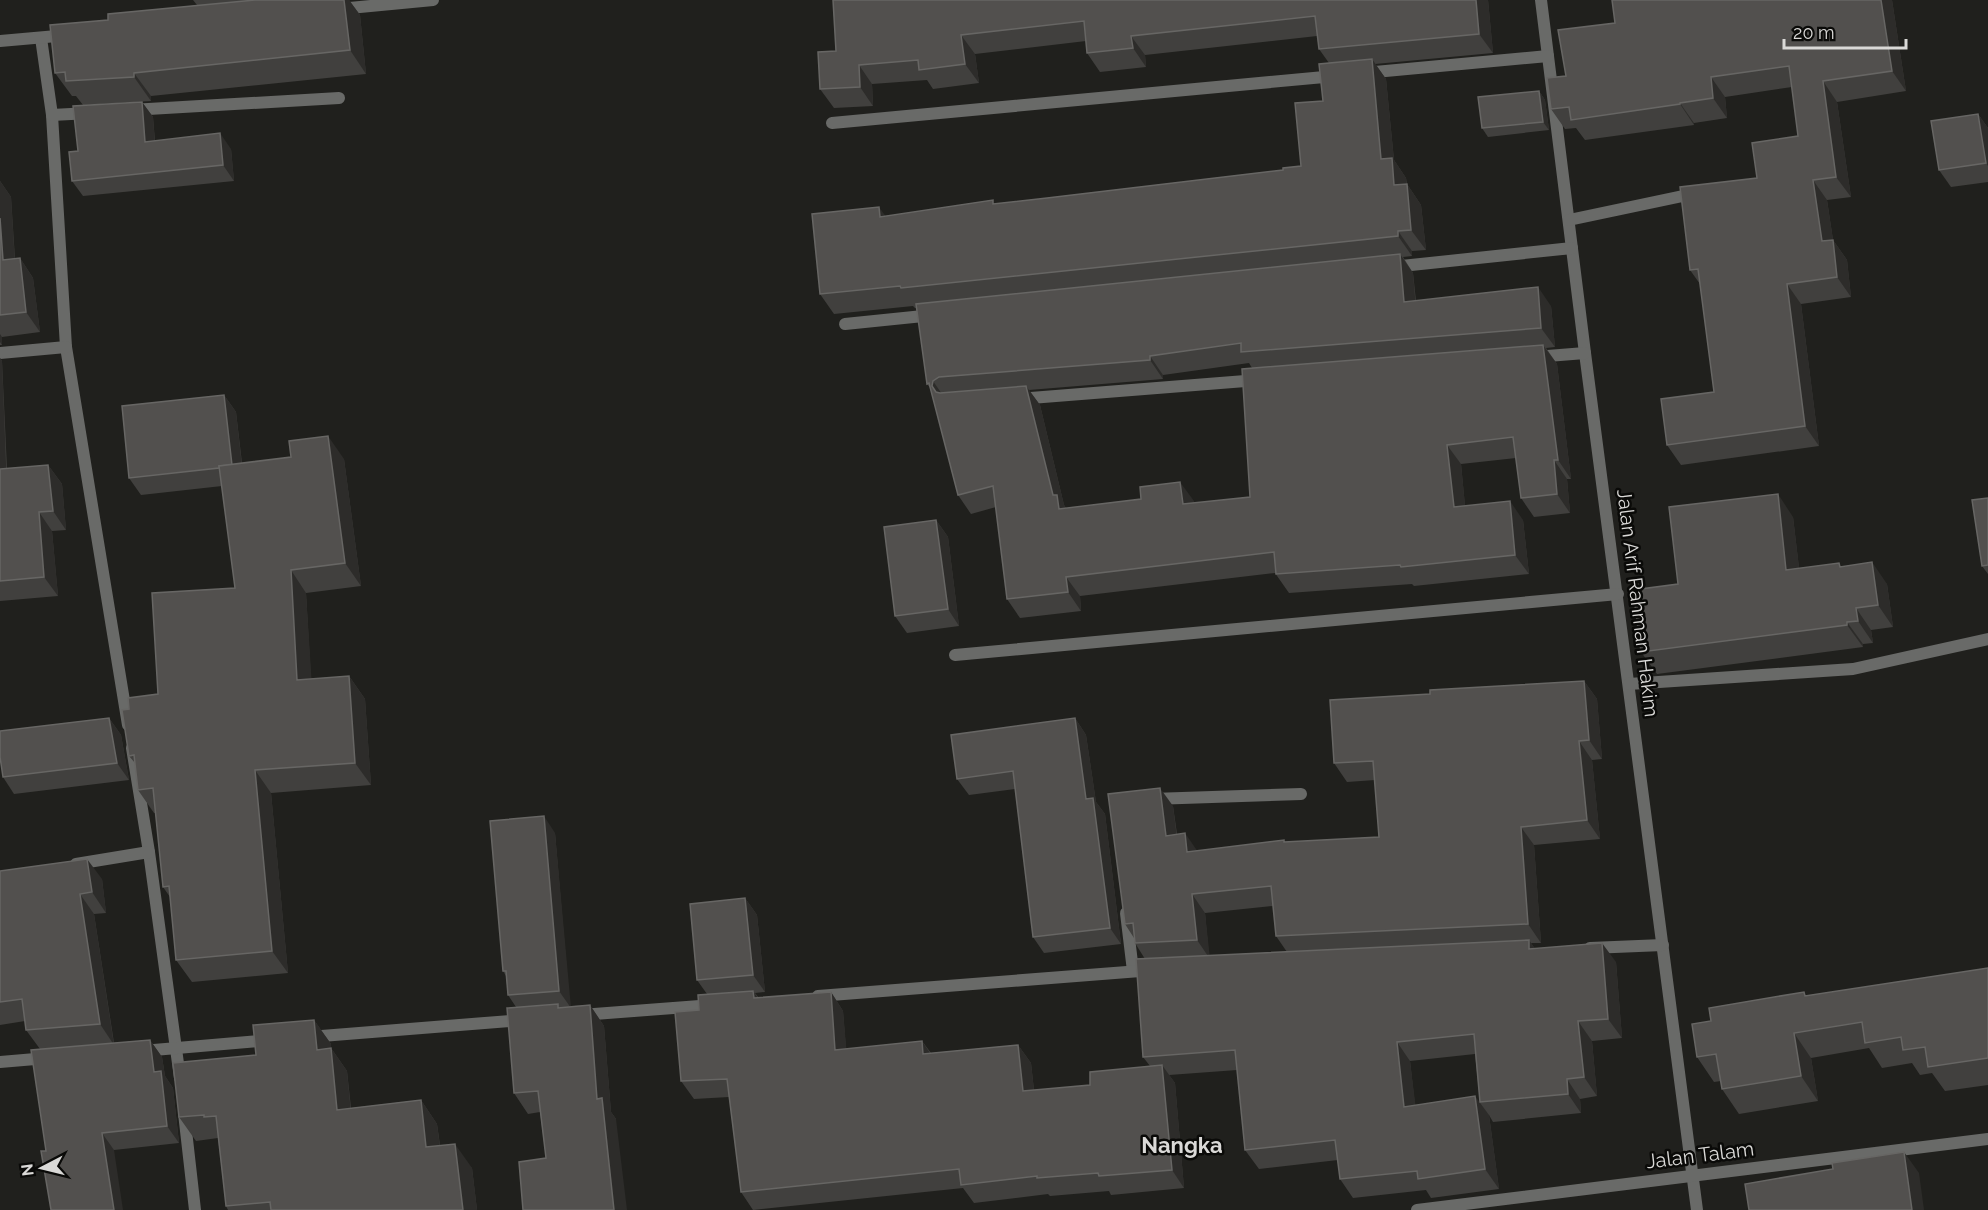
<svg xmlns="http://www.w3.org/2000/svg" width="1988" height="1210" font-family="Raleway,sans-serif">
  <rect width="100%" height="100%" fill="#20201d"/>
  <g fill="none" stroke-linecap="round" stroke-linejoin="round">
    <g stroke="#696a68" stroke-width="12">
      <path d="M1541,0L1585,353L1697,1210"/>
      <path d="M339,9L433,0"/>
      <path d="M41,38L52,115L66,347L128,725"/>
      <path d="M0,41L68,35"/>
      <path d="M1364,73L1548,56"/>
      <path d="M131,110L339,98"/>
      <path d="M52,115L90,113"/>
      <path d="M832,123L1335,76"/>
      <path d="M1569,220L1697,193"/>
      <path d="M1392,267L1572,248"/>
      <path d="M845,324L933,315"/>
      <path d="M0,353L66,347"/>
      <path d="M1535,357L1585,353"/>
      <path d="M1018,399L1258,380"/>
      <path d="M955,655L1618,594"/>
      <path d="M1629,684L1853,669L1988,639"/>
      <path d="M132,748L149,852L180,1078"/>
      <path d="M1152,799L1301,794"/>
      <path d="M76,864L149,852"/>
      <path d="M1126,913L1133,971"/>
      <path d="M1590,948L1663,945"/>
      <path d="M818,996L1153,970"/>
      <path d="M581,1015L713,1005"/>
      <path d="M309,1037L522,1020"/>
      <path d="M142,1051L271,1040"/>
      <path d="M0,1062L47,1058"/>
      <path d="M184,1113L195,1210"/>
      <path d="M1417,1210L1988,1139"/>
    </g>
  </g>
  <g fill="#41403e" fill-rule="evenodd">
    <path d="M193,0H349L360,15L366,74L151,96V101L83,105L76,96H72L55,73L108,20L197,5Z"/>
    <path d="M833,0H1488L1493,53L1375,64L1386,79L1394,160L1406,178L1407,184L1421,205L1426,250L1412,251V256L1403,257L1413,273L1416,301L1551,306L1555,347L1546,348L1557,364L1571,479H1567L1570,513L1534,517L1521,498L1516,458L1461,464L1465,506L1523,520L1529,574L1414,586L1412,584L1289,593L1275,573L1080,596L1081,611L1020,618L1007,599L996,507L971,514L958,495L931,389L927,384L917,308H915L913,306L834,314L820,294L886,216L1047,198L1283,170L1301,166L1323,101L1329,63L1319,49L1317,36L1145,55L1146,67L1100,72L1087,53L1086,41L975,54L979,83L933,89L927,80L872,84L873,106L834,108L820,89L836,51ZM1249,363L1252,368L1250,497L1194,503V501L1066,508L1064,505L1040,405L1029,390L1163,379V375Z"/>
    <path d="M1892,0L1906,91L1837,102L1851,197L1827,200L1833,240L1847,260L1851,297L1801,304L1819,446L1681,465L1667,445L1714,392L1700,284L1690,270L1757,178L1798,136L1792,87L1725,97L1727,118L1694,123V125L1585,140L1576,128L1565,129L1551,109L1566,76L1615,23Z"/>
    <path d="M1539,91L1545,100L1549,130L1488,137L1482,128Z"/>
    <path d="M142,102L153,117L155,141L231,149L234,181L83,196L72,181L78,151Z"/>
    <path d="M1978,114L1988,128V182L1951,187L1939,170Z"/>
    <path d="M0,181L11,197L15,259L20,258L33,278L40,332L2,337V345H0Z"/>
    <path d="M0,358L2,361L7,469L48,465L62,484L66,530L52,531L58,596L0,601Z"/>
    <path d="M224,395L236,412L242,463L344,459L361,586L306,593L311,679L349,676L365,699L371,785L271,793L288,973L192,982L176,960L170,897L163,887L156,813H154L138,790L135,763L129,756V709L158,694L235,588L222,486L141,495L129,478Z"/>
    <path d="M1988,498V574L1982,566Z"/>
    <path d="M1793,517L1799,568L1842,566L1887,584L1893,627L1871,630L1873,643L1863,644V647L1657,674L1641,652L1678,584Z"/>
    <path d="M936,520L948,537L959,626L907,633L895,616Z"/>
    <path d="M1584,681L1597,699L1602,759L1592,760L1600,839L1534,845L1541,943H1531L1535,949L1616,962L1622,1038L1592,1041L1597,1096L1580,1099L1581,1113L1493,1122L1489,1115L1499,1189L1431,1198L1426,1190L1353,1198L1340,1179L1338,1160L1259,1169L1245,1150L1237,1070L1169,1075L1175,1083L1184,1188L1111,1195L1109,1191L1050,1196L1048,1194L974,1203L963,1188L753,1210L741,1192L729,1097L694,1099L681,1081L699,1010L707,994L697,980L745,898L757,915L765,992L755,993L759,998L831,992L843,1011L846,1049L922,1041L931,1053L1018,1045L1031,1063L1034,1090L1090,1085L1150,1066L1143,1057L1145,959L1135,943L1134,938L1125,924L1173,806L1177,834L1197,851L1285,842L1379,837L1375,780L1347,782L1334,763L1430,694ZM1273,906L1276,936L1287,952L1209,956L1205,913ZM1475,1054L1480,1102L1415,1105L1410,1061Z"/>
    <path d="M109,718L121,735L129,780L14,794L3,777Z"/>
    <path d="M1075,718L1086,735L1096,802L1105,814L1121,944L1044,953L1033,937L1015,789L969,795L957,779Z"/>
    <path d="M555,833L570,1006L590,1005L604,1026L611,1112L616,1119L546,1158L540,1112L528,1114L514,1093L516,1007L508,995L506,976L503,971Z"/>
    <path d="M0,871L102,879L106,913L94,914L114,1043L150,1040L162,1057L165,1076L173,1088L179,1143L114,1150L46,1151L40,1049L26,1030L25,1021L0,1025Z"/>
    <path d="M1988,968V1085L1945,1091L1932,1073L1920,1075L1912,1063L1882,1068L1869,1048L1811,1058L1818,1101L1739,1114L1722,1089L1721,1081L1714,1082L1697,1057L1806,996Z"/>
    <path d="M314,1020L331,1044V1048L347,1071L351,1108L421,1100L437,1124L440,1145L472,1168L477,1210H228L226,1206L218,1138L196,1141L179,1117L256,1055Z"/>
  </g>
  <g fill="#2d2c2a">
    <path d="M344,0H349L360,15L366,74L350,50Z"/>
    <path d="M1476,0H1488L1493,53L1479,34Z"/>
    <path d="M1881,0H1892L1906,91L1892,71Z"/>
    <path d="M961,35L975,54L979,83L965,64Z"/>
    <path d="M1131,36L1145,55L1146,67L1133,48Z"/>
    <path d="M1372,59L1386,79L1394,160L1406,178L1409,205L1394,185L1381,159Z"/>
    <path d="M859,65L872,84L873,106L860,87Z"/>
    <path d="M134,73L151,96V101L134,77Z"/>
    <path d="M1711,77L1725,97L1727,118L1713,98Z"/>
    <path d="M1823,81L1837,102L1851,197L1836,177Z"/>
    <path d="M1539,91L1545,100L1549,130L1543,122Z"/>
    <path d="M142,102L153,117L156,158L145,142Z"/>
    <path d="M1680,103L1694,123V125L1680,104Z"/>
    <path d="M1978,114L1988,128V166L1986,163Z"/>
    <path d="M220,133L231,149L234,181L223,165Z"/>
    <path d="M1813,180L1827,200L1833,240L1847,260L1851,297L1837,277L1822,241Z"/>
    <path d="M0,181L11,197L16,280L3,260L0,218Z"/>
    <path d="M1407,184L1421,205L1426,250L1411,230Z"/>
    <path d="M879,207L894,228L880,217Z"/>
    <path d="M1398,231L1412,251V256L1398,236Z"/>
    <path d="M1400,254L1413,273L1417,321L1404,302Z"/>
    <path d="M20,258L33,278L40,332L26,312Z"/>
    <path d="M1787,284L1801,304L1819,446L1805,426Z"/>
    <path d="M1538,287L1551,306L1555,347L1541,328Z"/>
    <path d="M0,334L2,337V345L0,342Z"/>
    <path d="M1543,345L1557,364L1571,479L1558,460Z"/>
    <path d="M1150,356L1163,375V379L1150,360Z"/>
    <path d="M0,358L2,361L7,490L0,479Z"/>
    <path d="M933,381L946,400L945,405L932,386Z"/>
    <path d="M1026,386L1040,405L1064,505L1070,514L1059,509L1053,495Z"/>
    <path d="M224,395L236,412L244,484L232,467Z"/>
    <path d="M328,436L344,459L361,586L345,563Z"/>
    <path d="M1447,445L1461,464L1467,526L1454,507Z"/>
    <path d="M1554,460L1567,479L1570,513L1557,494Z"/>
    <path d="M48,465L62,484L66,530L53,511Z"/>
    <path d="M1180,482L1194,501L1197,523L1183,504Z"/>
    <path d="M1778,494L1793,517L1802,592L1786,570Z"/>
    <path d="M1510,501L1523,520L1529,574L1515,555Z"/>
    <path d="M39,512L52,531L58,596L44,577Z"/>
    <path d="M936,520L948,537L959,626L948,609Z"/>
    <path d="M1872,562L1887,584L1893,627L1878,605Z"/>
    <path d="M291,570L306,593L313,703L297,680Z"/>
    <path d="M1066,577L1080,596L1081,611L1068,592Z"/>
    <path d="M1856,608L1871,630L1873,643L1858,621Z"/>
    <path d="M1847,622L1863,644V647L1847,625Z"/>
    <path d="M349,676L365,699L371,785L355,763Z"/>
    <path d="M1584,681L1597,699L1602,759L1589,740Z"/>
    <path d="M109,718L121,735L129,780L117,763Z"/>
    <path d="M1075,718L1086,735L1096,802L1105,814L1121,944L1110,928L1086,799Z"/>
    <path d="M1579,741L1592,760L1600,839L1587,820Z"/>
    <path d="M255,770L271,793L288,973L272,951Z"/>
    <path d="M1160,788L1173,806L1179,854L1166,836Z"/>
    <path d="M544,816L555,833L571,1008L559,991Z"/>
    <path d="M1521,827L1534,845L1541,943L1528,924Z"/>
    <path d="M1185,833L1198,852H1187Z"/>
    <path d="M87,859L102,879L106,913L92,892Z"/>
    <path d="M80,894L94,914L114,1045L100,1024Z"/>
    <path d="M1192,894L1205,913L1210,959L1197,940Z"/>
    <path d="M745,898L757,915L765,992L753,975Z"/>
    <path d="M1529,940L1542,959L1529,949Z"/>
    <path d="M1602,943L1616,962L1622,1038L1608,1019Z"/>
    <path d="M753,991L766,1009L754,998Z"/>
    <path d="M831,992L843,1011L848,1068L835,1050Z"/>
    <path d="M590,1005L604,1026L611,1112L616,1119L627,1210H614L597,1099Z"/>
    <path d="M314,1020L331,1044V1048L347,1071L353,1134L337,1110L317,1050Z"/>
    <path d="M1578,1021L1592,1041L1597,1096L1584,1077Z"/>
    <path d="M1794,1033L1811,1058L1818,1101L1801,1076Z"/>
    <path d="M150,1040L162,1057L165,1076L173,1088L179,1143L167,1126L154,1072Z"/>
    <path d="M922,1041L934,1059L923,1054Z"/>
    <path d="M1397,1042L1410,1061L1418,1126L1404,1107Z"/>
    <path d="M1018,1045L1031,1063L1036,1109L1023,1091Z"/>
    <path d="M1162,1065L1175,1083L1184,1188L1172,1170Z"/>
    <path d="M1567,1079L1580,1099L1581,1113L1568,1094Z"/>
    <path d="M1475,1096L1489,1115L1499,1189L1485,1169Z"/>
    <path d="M421,1100L437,1124L443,1170L426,1147Z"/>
    <path d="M102,1133L114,1150L123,1210H114Z"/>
    <path d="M455,1144L472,1168L477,1210H463Z"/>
    <path d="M1904,1152L1919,1173L1924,1210H1912Z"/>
  </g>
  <g fill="#52504e" stroke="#676664" stroke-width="1.5">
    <path d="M255,0H344L350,50L134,73V77L66,81L65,72L55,73L50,25L108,20V14Z"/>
    <path d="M833,0H1476L1479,34L1319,49L1315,16L1131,36L1133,48L1087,53L1084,21L961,35L965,64L919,70L918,60L859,65L860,87L820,89L818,52L836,51Z"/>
    <path d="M1612,0H1881L1892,71L1823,81L1836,177L1813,180L1822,241L1833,240L1837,277L1787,284L1805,426L1667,445L1661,399L1714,392L1698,269L1690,270L1680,187L1757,178L1752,143L1798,136L1789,66L1711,77L1713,98L1680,103V104L1571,120L1569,107L1551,109L1547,78L1566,76L1558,30L1615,23Z"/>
    <path d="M1372,59L1381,159L1392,158L1394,185L1407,184L1411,230L1398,231V236L901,288L900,286L820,294L812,214L879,207L880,217L993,200V204L1047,198L1283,170V168L1301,166L1295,103L1323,101L1319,64Z"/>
    <path d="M1539,91L1543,122L1482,128L1478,97Z"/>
    <path d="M142,102L145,142L220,133L223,165L72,181L69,152L78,151L73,106Z"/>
    <path d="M1978,114L1986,163L1939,170L1931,121Z"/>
    <path d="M0,218L3,260L20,258L26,312L0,315Z"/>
    <path d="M1400,254L1404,302L1538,287L1541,328L1241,352V343L1150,356V360L939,377L933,381L932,386L936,392L940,393L1026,386L1053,495H1057L1059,509L1141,499L1140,487L1180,482L1183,504L1250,497L1242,369L1543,345L1558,460H1554L1557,494L1521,498L1513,437L1447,445L1454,507L1510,501L1515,555L1401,567L1400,565L1276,574L1274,552L1066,577L1068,592L1007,599L993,486L958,495L929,383L927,384L916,304Z"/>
    <path d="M224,395L232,465L219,466V468L129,478L122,406Z"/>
    <path d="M328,436L345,563L291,570L297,680L349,676L355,763L255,770L272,951L176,960L169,886L163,887L153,788L138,790L134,755L129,756L122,710L129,709L128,698L158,694L152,593L235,588L219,466L291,457L289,441Z"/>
    <path d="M48,465L53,511L39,512L44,577L0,581V469Z"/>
    <path d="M1778,494L1786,570L1839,563L1840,567L1872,562L1878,605L1856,608L1858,621L1847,622V625L1641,652L1633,590L1678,584L1669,507Z"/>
    <path d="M1988,498V565L1982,566L1972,500Z"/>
    <path d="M936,520L948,609L895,616L884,527Z"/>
    <path d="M1584,681L1589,740L1579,741L1587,820L1521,827L1528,924L1276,936L1271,886L1192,894L1197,940L1135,943L1133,923L1125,924L1108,794L1160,788L1166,836L1185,833L1187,852L1284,840V842L1379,837L1373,761L1334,763L1330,700L1430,694V690Z"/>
    <path d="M109,718L117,763L3,777L0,757V731Z"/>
    <path d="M1075,718L1086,799L1093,798L1110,928L1033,937L1013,771L957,779L951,735Z"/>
    <path d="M544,816L559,991L508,995L506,971H503L490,821Z"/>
    <path d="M87,859L92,892L80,894L100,1024L26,1030L22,999L0,1002V871Z"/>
    <path d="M745,898L753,975L697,980L690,904Z"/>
    <path d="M1529,940V949L1602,943L1608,1019L1578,1021L1584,1077L1567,1079L1568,1094L1480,1102L1474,1034L1397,1042L1404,1107L1475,1096L1485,1169L1418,1179L1417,1171L1340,1179L1335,1140L1245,1150L1235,1050L1143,1057L1136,959Z"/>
    <path d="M1988,968V1058L1928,1067L1925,1047L1903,1050L1901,1037L1865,1043L1862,1022L1794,1033L1801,1076L1722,1089L1716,1054L1697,1057L1692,1024L1711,1021L1709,1008L1804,992L1805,996Z"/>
    <path d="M753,991L754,998L831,992L835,1050L922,1041L923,1054L1018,1045L1023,1091L1090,1085V1072L1162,1065L1172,1170L1099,1176L1098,1173L1037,1178V1176L961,1185L959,1169L741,1192L727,1079L681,1081L675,1012L699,1010L698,995Z"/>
    <path d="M558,1004V1008L590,1005L597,1099L602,1098L614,1210H523L519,1162L546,1158L538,1091L514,1093L507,1008Z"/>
    <path d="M314,1020L317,1050L331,1048L337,1110L421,1100L426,1147L455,1144L463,1210H271L270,1202L226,1206L216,1116L204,1117V1115L179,1117L173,1063L256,1055L253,1025Z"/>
    <path d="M150,1040L154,1072L161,1071L167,1126L102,1133L114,1210H51L41,1151H46L31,1050Z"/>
    <path d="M1904,1152L1912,1210H1749L1745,1184L1833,1169L1832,1163Z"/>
  </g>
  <g text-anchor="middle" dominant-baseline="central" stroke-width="5" stroke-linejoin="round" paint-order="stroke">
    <g font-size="20" fill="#dad9d7" stroke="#0a0a08">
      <text transform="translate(1638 603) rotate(83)">Jalan Arif Rahman Hakim</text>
      <text transform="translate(1700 1155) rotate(-7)">Jalan Talam</text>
    </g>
    <g font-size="22" font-weight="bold" fill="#dad9d7" stroke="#0a0a08">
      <text x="1182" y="1145">Nangka</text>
    </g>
  </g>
  <g transform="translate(42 1168) rotate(263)" stroke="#0a0a08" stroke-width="4.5" paint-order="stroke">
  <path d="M0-4.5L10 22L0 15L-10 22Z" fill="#dad9d7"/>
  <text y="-9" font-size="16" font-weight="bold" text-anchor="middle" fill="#dad9d7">N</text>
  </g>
  <path d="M1784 39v9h122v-9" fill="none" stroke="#dad9d7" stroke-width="3"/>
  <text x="1793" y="39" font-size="18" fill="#dad9d7" stroke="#0a0a08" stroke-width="4.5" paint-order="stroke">20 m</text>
</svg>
